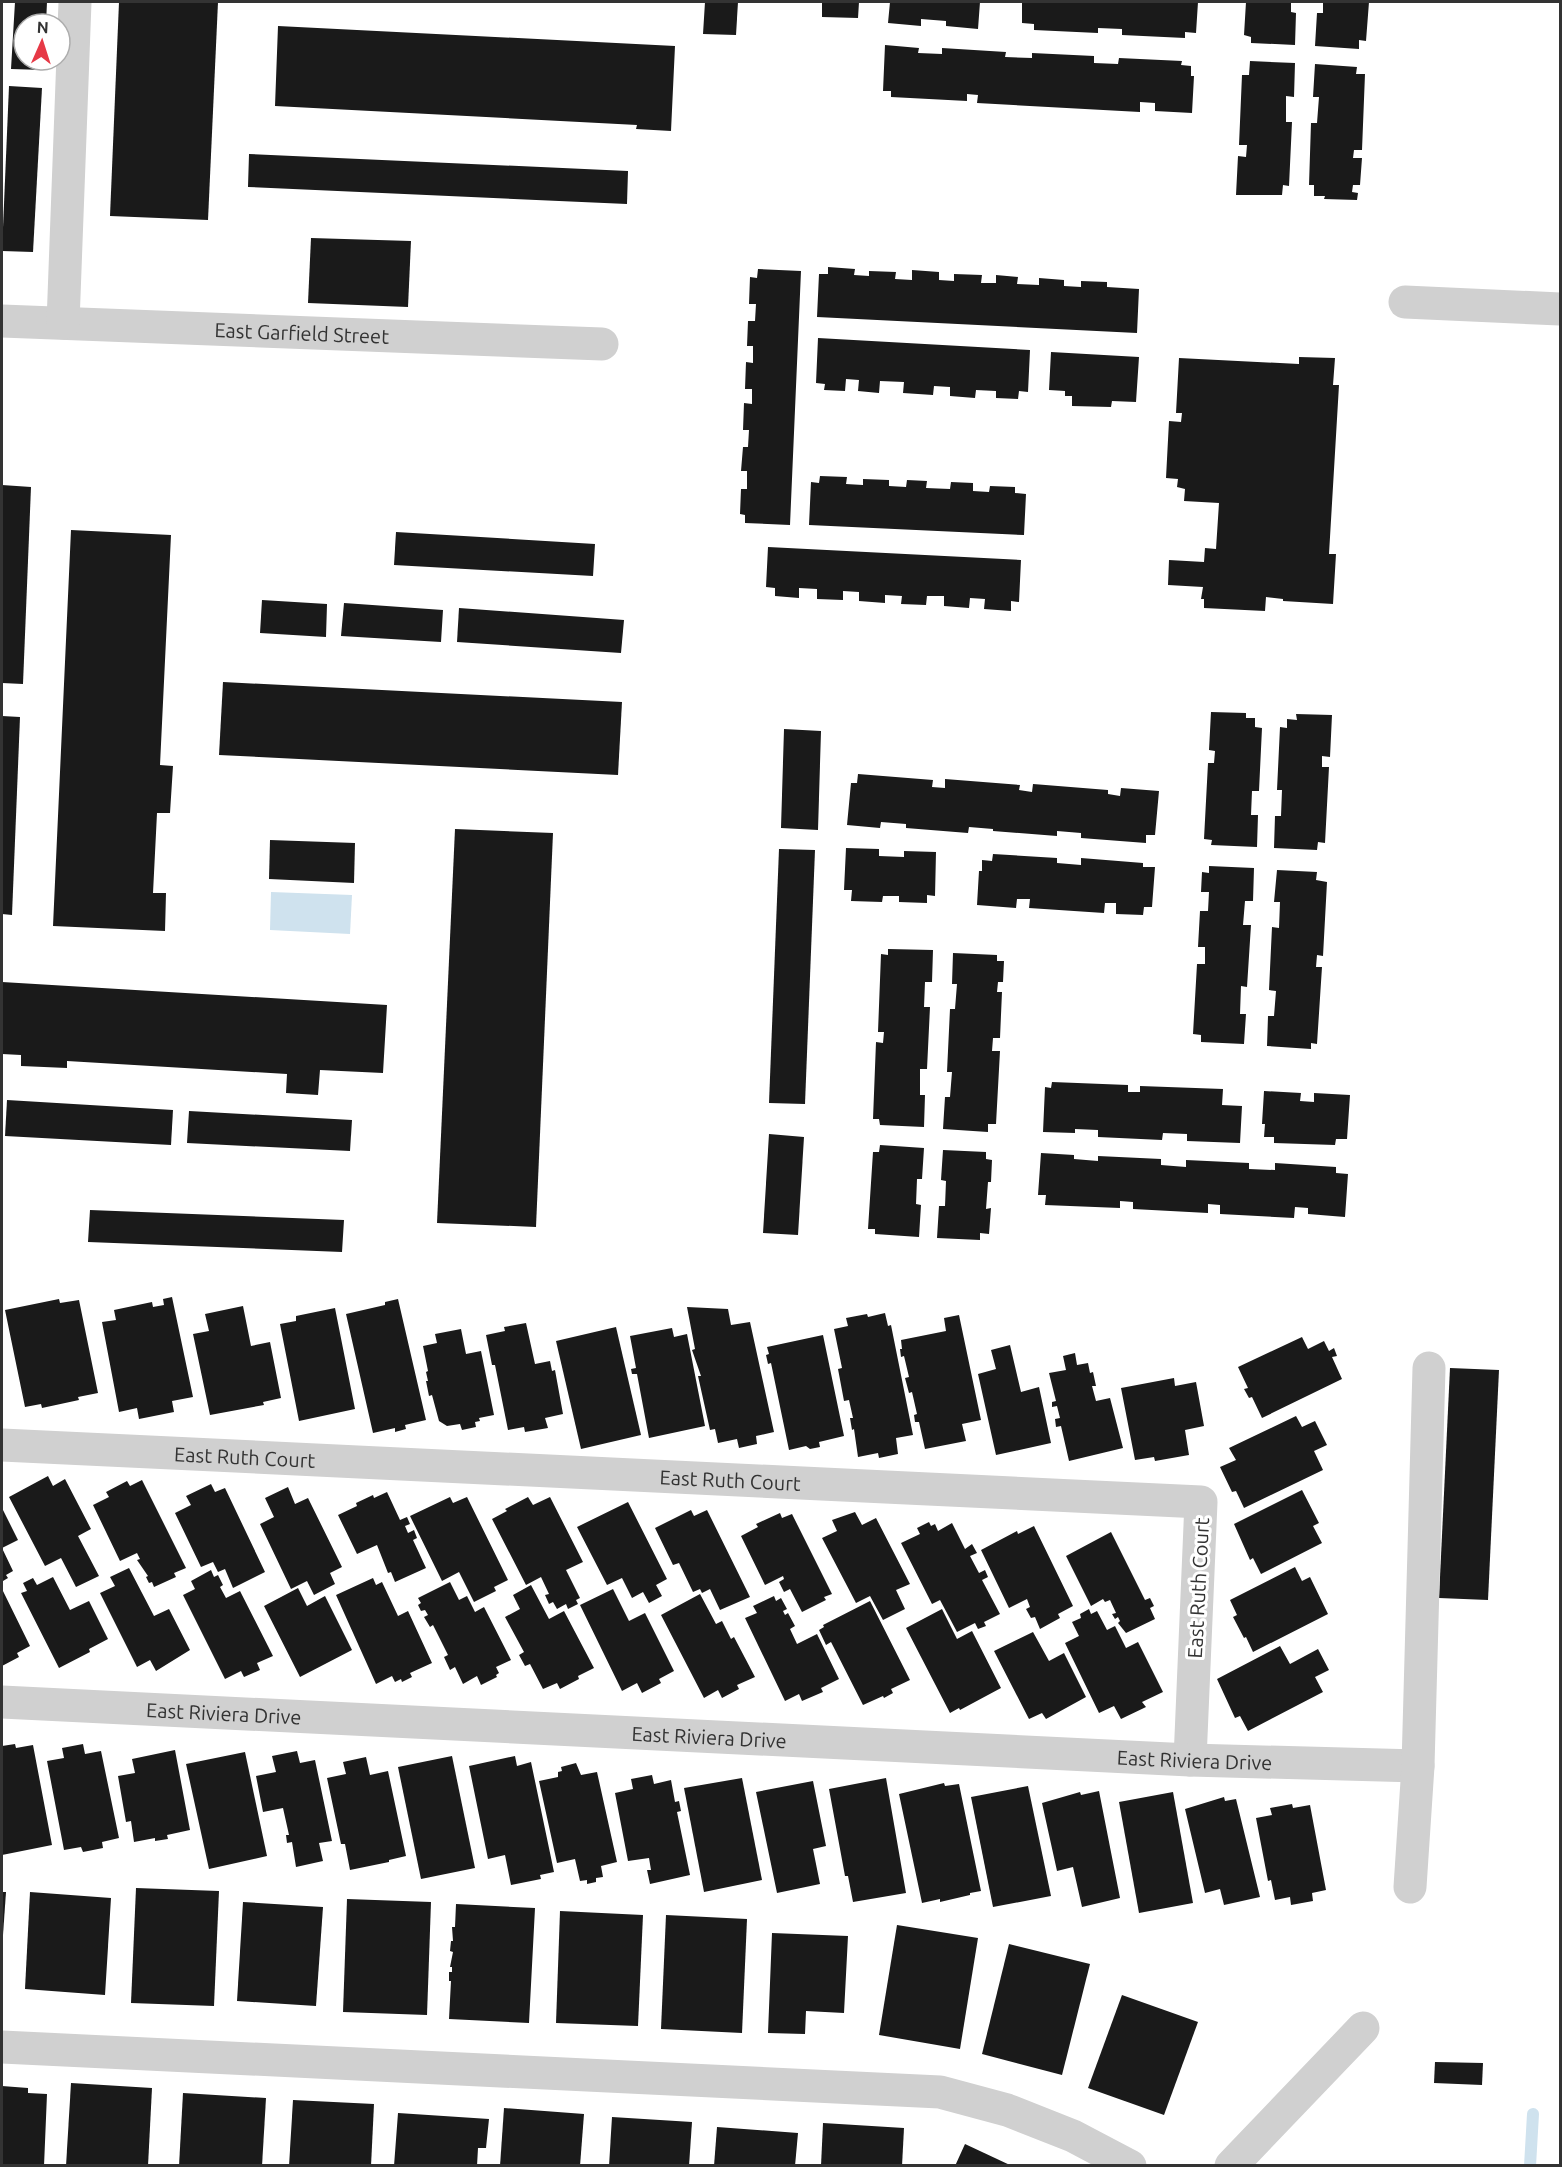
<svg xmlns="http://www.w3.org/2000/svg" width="1562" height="2167" font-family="Ubuntu,sans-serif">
  <rect width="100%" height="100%" fill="#fff"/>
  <path fill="#cfe2ee" d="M271,892L352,895L350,934L270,930Z"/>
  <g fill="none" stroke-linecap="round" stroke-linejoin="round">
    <path stroke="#cfe2ee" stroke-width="12" d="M1530,2166L1533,2114"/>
  </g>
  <g fill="#1a1a1a">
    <path d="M15,2H47L46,24H24V60H44V70L11,69Z"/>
    <path d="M119,2H218L208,220L110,216Z"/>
    <path d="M705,2H738L736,35L703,34Z"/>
    <path d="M822,2H859L858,18L822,17Z"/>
    <path d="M890,2H980L978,29L946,26V21L921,19V26L888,23Z"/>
    <path d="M1022,2H1198L1196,33L1185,32V38L1122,35V29L1098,28V33L1034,30V24L1022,23Z"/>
    <path d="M1246,2H1291V12L1296,13L1295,45L1251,43V37L1244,35Z"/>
    <path d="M1323,2H1369L1366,41L1359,40V49L1315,46L1317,13H1323Z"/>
    <path d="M278,26L675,46L671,131L636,129L637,125L275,106Z"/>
    <path d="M885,45L919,48L918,53L942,54V48L1006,52L1005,57L1032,58V53L1094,56V63L1118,64L1119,58L1182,61L1181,65L1191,66V76H1194L1192,113L1155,111V103L1140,102V112L977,103L978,95L967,94V101L891,97V91H883Z"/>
    <path d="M1250,61L1295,63L1294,97L1286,96V122H1292L1289,186L1283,185L1282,195H1236L1238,156L1246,157L1247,145H1239L1242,75H1249Z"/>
    <path d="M1315,64L1357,67L1356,74H1365L1362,150H1354L1353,158H1362L1360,185H1353L1352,192L1358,193L1357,200L1324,199L1325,196H1314V185H1309L1311,123H1317L1319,97H1313Z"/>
    <path d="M9,86L42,88L33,252L2,251Z"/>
    <path d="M249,154L628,171L627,204L248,187Z"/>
    <path d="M311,238L411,241L408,307L308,303Z"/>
    <path d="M828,267L855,269L854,275L869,276V271L896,272L895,279L912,280V270L939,272V280L954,281V274L982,275L981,283H996V275L1018,277L1017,284L1039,285V278L1064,280V286L1081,287V281L1107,282V287L1139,289L1137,333L817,317L819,274H828Z"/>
    <path d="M758,269L801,271L790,525L745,523V515L740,514L741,489H747V471H741L743,447H748L749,430H743L744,403L752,404V389H745L746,362L753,363V346H747L748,321H755L756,304H749L750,277L757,278Z"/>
    <path d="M818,338L1030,350L1028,392L1019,391L1018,399L996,398V391L976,390L975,398L950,396V387L934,386L933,395L903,393L904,382L880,381L879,393L858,391L859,380L846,379L845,391L824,390L825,384L816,383Z"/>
    <path d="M1051,352L1139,357L1136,402L1112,401L1111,407L1072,406V396H1065V391L1049,390Z"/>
    <path d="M1299,357L1335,358L1333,385H1339L1329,554H1336L1333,604L1283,601V599L1266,597L1265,611L1204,608V599H1201L1203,587L1168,585L1169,560L1204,562L1205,548L1216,549L1219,503L1184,501L1185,489L1177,487L1178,479L1166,478L1169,421L1181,422L1182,413H1176L1179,358L1299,364Z"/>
    <path d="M820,476L847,477L846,484L863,485V479L889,480V486L906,487L907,480L927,481L926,488L950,489L951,482L973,483V491L989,492L990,486L1015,487V493L1026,494L1024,535L809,525L811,482L819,483Z"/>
    <path d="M2,485L31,487L23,684L2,683Z"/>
    <path d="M71,530L171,535L160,765L173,766L170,813H157L153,893H166L165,931L53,926Z"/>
    <path d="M396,532L595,544L593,576L394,565Z"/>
    <path d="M768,547L1021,560L1019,602L1011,601V611L984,609L985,599L970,598L969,608L944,606V596H927L926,605L901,604L902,596L885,595V603L859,601V592L843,591V600L817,599V589L799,588V598L775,596V588L766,587Z"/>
    <path d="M262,600L327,604L326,637L260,633Z"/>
    <path d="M344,603L443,610L441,642L341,636Z"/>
    <path d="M459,608L624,620L621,653L457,642Z"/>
    <path d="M223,682L622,702L618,775L219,755Z"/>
    <path d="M1211,712L1246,713V718H1255V727L1262,728L1259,791H1252L1251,815H1258L1257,847L1211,845L1212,840L1204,839L1208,763H1214L1215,751L1209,750Z"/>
    <path d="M1296,714L1332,715L1330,757L1322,756V767H1329L1325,843L1318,842L1317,850L1274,848L1275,816H1281L1282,790H1277L1280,727L1287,728V719L1297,720Z"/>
    <path d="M2,716L20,717L12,915L2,914Z"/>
    <path d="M784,729L821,731L818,830L781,828Z"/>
    <path d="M858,774L933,780L932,787L945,788V779L1020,785L1019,790L1032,792L1033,784L1108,790V794L1120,796L1121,788L1159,791L1155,835H1146V843L1081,838V833L1057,831V836L993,831V829L969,827L968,833L906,828V824L881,822L880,828L847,825L851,783H857Z"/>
    <path d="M455,829L553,833L536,1227L437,1223Z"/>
    <path d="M270,840L355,843L354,883L269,879Z"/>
    <path d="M846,848L879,849V856L904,857V851L936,852L935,896L927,895V903L899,902V896H883L882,902L851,901L852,890H844Z"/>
    <path d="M779,849L815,850L805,1104L769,1103Z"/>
    <path d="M993,854L1057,858V863L1081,865V858L1143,863V867H1155L1152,907H1144L1143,915L1116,914V903H1105L1104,913L1029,908L1030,899H1017L1016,908L977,905L979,871H982V860L992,861Z"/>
    <path d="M1209,866L1254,868L1253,901H1245L1243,925H1251L1247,987L1241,986L1240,1014H1246L1244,1044L1201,1042V1035L1193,1034L1197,964H1205V947H1198L1200,911H1208L1209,892H1201L1202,872L1209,873Z"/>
    <path d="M1277,870L1317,872L1316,880L1327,882L1323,956L1317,955L1316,967H1322L1317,1044L1311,1043V1049L1267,1046L1268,1016H1274L1276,991L1269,990L1272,927L1279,928L1280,902H1274Z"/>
    <path d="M888,949L933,950L932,982H925L924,1007H930L927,1069H920V1095H925L924,1127L880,1125L879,1119H873L876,1042L883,1043L884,1032H878L881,954L888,955Z"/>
    <path d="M953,953L997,955V961H1004L1003,982H998L997,992H1002L1000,1038H993L992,1051H1000L996,1124H988V1132L943,1129L945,1097H950L952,1072H947L950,1009H955L957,984H952Z"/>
    <path d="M2,982L387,1005L383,1073L320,1070L318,1095L286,1093L287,1074L67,1061V1068L21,1066V1055L2,1054Z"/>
    <path d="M1052,1082L1128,1085V1092H1140V1086L1223,1089L1222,1105L1242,1106L1240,1143L1187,1141V1134L1163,1133L1162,1140L1098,1137V1130L1075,1129V1133L1043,1132L1045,1087L1051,1088Z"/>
    <path d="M1264,1091L1301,1093L1300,1101L1314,1102V1093L1350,1095L1347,1139H1336L1335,1145L1274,1143V1137H1264L1265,1124H1262Z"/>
    <path d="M7,1100L173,1110L171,1145L5,1136Z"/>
    <path d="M189,1111L352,1120L350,1151L187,1143Z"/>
    <path d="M769,1134L804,1137L798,1235L763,1233Z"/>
    <path d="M880,1145L924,1148L922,1179H917L916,1204L921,1205L919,1237L875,1234V1229H868L873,1152H879Z"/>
    <path d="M943,1150L986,1152V1159L992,1160L991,1182H988L986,1209L991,1208L989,1234L980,1233V1240L937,1238L939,1206H945L946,1181L941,1180Z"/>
    <path d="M1041,1153L1074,1155V1159L1098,1161V1156L1161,1159V1165L1186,1167V1160L1249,1163V1169L1275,1170V1163L1336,1167V1173L1348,1174L1345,1217L1308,1214V1208L1295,1207L1294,1218L1220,1214V1205L1208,1204V1213L1133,1209V1202L1120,1201V1208L1045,1205L1046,1195H1038Z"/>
    <path d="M90,1210L344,1220L342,1252L88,1242Z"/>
    <path d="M172,1297L193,1397L172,1401L174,1412L139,1419L137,1408L119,1412L102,1322L116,1320L114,1310L152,1302L153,1307L164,1305L163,1299Z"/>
    <path d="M59,1299L60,1303L79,1300L98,1393L78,1397L79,1400L42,1408L41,1404L25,1407L5,1310Z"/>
    <path d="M398,1299L426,1420L405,1425L406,1429L395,1432V1428L373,1433L346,1314L385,1305V1302Z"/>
    <path d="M243,1306L251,1346L270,1342L281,1398L263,1402L264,1405L210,1415L193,1334L209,1331L205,1314Z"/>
    <path d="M687,1307L728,1309L731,1325L750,1322L774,1432L756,1436L757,1444L739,1448L737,1439L718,1443L715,1429L710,1430L698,1376H701L692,1350L695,1349Z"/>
    <path d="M335,1308L355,1409L299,1421L280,1324L296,1321V1316Z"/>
    <path d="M885,1313L888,1326L891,1325L913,1435L896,1438L898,1454L879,1458L878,1453L858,1457L854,1429L852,1430L850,1418H853L849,1400L844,1401L838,1369L842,1368L834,1329L848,1326L846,1318L867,1314L868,1317Z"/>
    <path d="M959,1315L981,1420L962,1424L966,1441L925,1449L919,1422H915L914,1415L917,1414L912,1392L909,1393L905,1378L909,1377L904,1356L901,1357L900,1349H902L901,1340L946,1331L944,1318Z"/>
    <path d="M526,1323L535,1364L550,1361L552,1371L555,1370L563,1414L545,1418L548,1428L525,1432L524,1427L508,1430L495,1365H492L486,1335L505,1331L504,1327Z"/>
    <path d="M616,1327L641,1435L581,1449L556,1341Z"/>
    <path d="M672,1328L674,1337L687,1334L705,1426L649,1438L637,1374H632L631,1369L636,1368L630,1336Z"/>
    <path d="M461,1329L466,1354L481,1351L494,1415L479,1418L480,1421L475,1422L476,1427L462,1430L460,1424L447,1426L439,1421L432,1395L429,1396L426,1381H428L426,1372L428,1371L423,1346L437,1343L435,1334Z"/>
    <path d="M823,1335L844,1436L819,1442L820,1447L810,1449L806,1446L789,1450L771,1363L768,1364L766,1355L769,1354L767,1347Z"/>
    <path d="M1302,1337L1308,1349L1324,1341L1329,1351L1334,1348L1337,1356L1332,1357L1342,1379L1262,1418L1252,1397L1249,1398L1244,1389L1248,1388L1238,1367Z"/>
    <path d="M1010,1345L1021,1392L1039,1387L1051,1443L996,1455L978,1374L996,1369L991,1350Z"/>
    <path d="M1075,1353L1077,1365L1088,1363L1090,1373L1093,1372L1096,1386H1092L1096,1401L1110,1398L1123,1448L1069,1461L1061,1426L1056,1427L1055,1419L1060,1418L1057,1406L1052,1407V1402L1056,1401L1049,1373L1066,1370L1063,1356Z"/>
    <path d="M1450,1368L1499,1370L1488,1600L1439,1598Z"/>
    <path d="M1174,1378L1175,1386L1196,1382L1204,1426L1185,1430L1189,1455L1155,1461L1154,1457L1135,1460L1121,1388Z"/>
    <path d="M1296,1416L1302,1427L1315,1421L1327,1445L1314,1451L1323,1470L1244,1508L1236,1491L1232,1492L1220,1467L1236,1460L1229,1448Z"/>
    <path d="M48,1476L53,1486L65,1479L91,1529L78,1536L99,1576L76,1587L61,1558L45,1566L9,1497Z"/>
    <path d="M142,1480L186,1568L174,1573L176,1577L154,1587L152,1582L149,1583L146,1577L148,1576L137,1560L140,1559L137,1553L120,1561L93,1505L109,1497L106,1492L127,1481L130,1486Z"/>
    <path d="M211,1484L215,1492L225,1488L265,1572L233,1588L225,1569L218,1572L213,1562L201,1567L175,1513L191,1505L186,1496Z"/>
    <path d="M288,1487L295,1504L308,1498L342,1567L330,1573L335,1584L314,1595L307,1581L291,1589L260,1524L274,1517L265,1498Z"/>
    <path d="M1302,1490L1319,1523L1313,1526L1322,1543L1261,1574L1253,1558L1250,1560L1234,1524Z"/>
    <path d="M387,1492L400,1520L407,1517L410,1524L405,1526L408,1533L414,1530L417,1538L413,1540L426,1568L395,1582L391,1572L388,1573L377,1545L357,1554L338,1515L357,1506L356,1503L373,1495L374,1498Z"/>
    <path d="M450,1497L453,1503L467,1497L508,1580L494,1587L496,1591L474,1602L459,1572L442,1581L410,1516Z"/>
    <path d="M528,1497L533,1505L550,1497L583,1562L566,1570L580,1598L576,1600L578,1604L568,1609L566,1604L557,1609L553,1602L549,1604L545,1595L549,1594L541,1577L526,1585L492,1519L507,1511L505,1509Z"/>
    <path d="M628,1502L667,1579L656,1585L662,1596L649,1603L643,1592L632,1598L622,1578L607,1585L577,1527Z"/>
    <path d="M2,1508L18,1540L2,1548L13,1571L6,1575L8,1578L3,1581L2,1579Z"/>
    <path d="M691,1510L694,1516L707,1510L750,1597L720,1610L710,1589L702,1593L700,1589L693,1592L679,1563L673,1565L655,1528Z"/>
    <path d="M855,1512L862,1525L876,1518L910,1584L896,1590L905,1609L883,1620L870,1596L856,1603L822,1538L837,1531L832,1520Z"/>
    <path d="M780,1513L782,1518L792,1514L832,1594L824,1597L826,1600L802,1612L790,1589L784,1592L779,1582L784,1579L783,1576L765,1585L741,1536L758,1527L756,1524Z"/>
    <path d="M929,1522L931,1526L935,1524L938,1531L952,1523L965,1549L972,1544L977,1553L970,1556L979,1573L985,1570L988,1577L982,1580L1000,1614L984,1622L986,1626L978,1629L975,1623L957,1632L940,1600L932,1604L901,1543L920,1534L917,1528Z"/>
    <path d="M1034,1526L1073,1606L1058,1614L1060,1618L1040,1629L1035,1617L1031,1618L1026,1609L1030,1607L1027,1599L1009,1608L981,1550L1017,1531L1018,1534Z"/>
    <path d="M1111,1532L1145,1600L1150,1598L1154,1606L1150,1608L1155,1619L1126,1633L1118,1623L1120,1621L1118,1617L1115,1619L1112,1614L1116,1613L1110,1600L1105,1602L1103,1599L1091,1606L1066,1556Z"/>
    <path d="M1295,1567L1302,1581L1310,1577L1328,1614L1253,1652L1246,1637L1244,1638L1233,1617L1237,1615L1230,1600Z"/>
    <path d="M129,1568L154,1616L169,1609L190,1650L156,1671L150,1660L137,1667L100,1593L115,1586L110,1577Z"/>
    <path d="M211,1570L214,1577L218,1575L223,1585L220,1587L226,1598L240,1591L273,1656L257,1663L260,1670L244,1677L241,1671L225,1679L183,1595L195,1589L191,1581Z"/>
    <path d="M53,1577L70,1610L89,1601L108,1639L89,1649L90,1652L59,1668L21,1593L27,1591L23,1583L33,1578L37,1585Z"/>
    <path d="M373,1578L376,1585L382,1582L398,1616L408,1611L432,1663L410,1673L412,1677L402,1682L401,1679L395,1682L392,1676L376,1684L336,1595Z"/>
    <path d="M450,1582L459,1600L467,1596L475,1612L484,1607L511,1660L496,1667L499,1673L496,1675L497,1677L481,1685L477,1676L463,1684L455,1667L450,1670L444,1657L448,1655L433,1625L430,1627L424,1617L428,1615L425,1610L421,1611L418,1605L421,1603L418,1598Z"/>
    <path d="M531,1585L549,1619L564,1611L594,1668L578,1676L579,1679L560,1689L557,1683L543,1689L530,1664L525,1666L519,1655L524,1652L505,1617L520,1609L513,1595Z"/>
    <path d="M298,1588L307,1606L325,1596L352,1650L300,1677L264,1606Z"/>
    <path d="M2,1589L30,1646L17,1653L19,1657L2,1666Z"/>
    <path d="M613,1589L629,1621L645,1613L674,1671L659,1679L661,1683L642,1693L637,1683L622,1691L580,1605Z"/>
    <path d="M700,1594L716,1624L722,1621L731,1639L734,1637L755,1677L737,1685L739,1689L722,1698L718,1690L704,1698L661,1615Z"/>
    <path d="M774,1596L776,1601L781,1598L787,1609L783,1611L785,1615L788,1613L795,1626L790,1629L797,1644L817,1634L839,1679L821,1688L823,1692L802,1701L799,1694L785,1701L745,1618L757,1613L753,1606Z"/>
    <path d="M870,1601L910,1680L891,1689L893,1693L884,1698L883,1696L863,1705L831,1642L826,1645L819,1630L824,1627L823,1625Z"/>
    <path d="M942,1609L957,1639L972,1631L1001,1688L960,1710L959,1708L950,1713L906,1628Z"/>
    <path d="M1089,1609L1091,1614L1097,1611L1107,1630L1115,1626L1126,1648L1138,1642L1163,1692L1142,1702L1146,1707L1121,1719L1114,1706L1099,1713L1065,1643L1079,1636L1072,1622L1081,1618L1080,1614Z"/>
    <path d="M1033,1632L1049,1661L1064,1653L1086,1697L1046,1719L1042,1713L1029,1719L994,1651Z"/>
    <path d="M1280,1646L1290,1664L1318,1649L1329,1670L1315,1677L1323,1692L1248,1731L1240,1716L1235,1718L1217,1679Z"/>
    <path d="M15,1744L16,1748L33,1745L52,1845L2,1855V1746Z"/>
    <path d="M83,1744L85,1754L101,1751L119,1838L102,1842L103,1848L83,1852L81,1847L64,1850L47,1761L64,1758L62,1748Z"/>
    <path d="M175,1750L190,1830L167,1835L168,1839L155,1841V1838L134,1842L131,1821L126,1822L118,1776L135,1773L132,1759Z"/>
    <path d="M297,1751L300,1763L315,1760L332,1841L319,1843L323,1861L296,1867L292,1842L287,1843L286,1835H289L283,1808L263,1812L256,1776L276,1772L272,1756Z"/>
    <path d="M245,1752L267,1856L209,1869L186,1764Z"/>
    <path d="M452,1756L475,1868L421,1879L398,1767Z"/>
    <path d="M515,1756L517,1766L531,1762L554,1872L540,1875L541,1879L511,1885L505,1855L488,1859L469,1766Z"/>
    <path d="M366,1757L370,1775L388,1771L406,1856L389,1860V1862L350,1870L345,1844H341L327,1778L346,1774L343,1762Z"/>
    <path d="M576,1763L581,1775L597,1772L617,1862L601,1866L603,1877L596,1878V1882L587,1884V1880L580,1881L575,1859L557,1863L539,1781L558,1777V1772L562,1771L561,1767Z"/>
    <path d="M652,1775L654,1784L671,1780L675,1802L679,1801L681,1811L677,1812L690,1875L650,1884L647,1870H651L649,1858L628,1861L615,1793L633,1789L631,1779Z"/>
    <path d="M742,1778L762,1880L704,1892L684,1788Z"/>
    <path d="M886,1778L906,1893L853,1902L848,1876H845L829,1789Z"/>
    <path d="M813,1781L826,1846L813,1849L820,1884L777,1893L756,1792Z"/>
    <path d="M944,1783L945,1786L959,1784L981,1891L970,1893V1895L940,1902V1899L922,1903L899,1794Z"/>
    <path d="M1028,1786L1051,1896L993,1907L971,1797Z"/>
    <path d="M1099,1791L1120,1898L1082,1907L1073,1867L1057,1871L1042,1803L1080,1792L1081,1795Z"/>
    <path d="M1173,1792L1193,1903L1139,1913L1119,1802Z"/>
    <path d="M1224,1797L1225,1801L1236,1799L1260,1897L1224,1905L1220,1889L1205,1893L1185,1809Z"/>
    <path d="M1292,1804L1293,1808L1310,1805L1326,1890L1312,1893L1313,1901L1291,1905L1290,1897L1275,1900L1271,1880L1268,1881L1256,1818L1272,1815L1270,1808Z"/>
    <path d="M136,1888L219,1891L214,2006L131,2003Z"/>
    <path d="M2,1892H6L3,1935H2Z"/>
    <path d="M30,1892L111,1898L105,1995L25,1989Z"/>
    <path d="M347,1899L431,1902L427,2015L343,2012Z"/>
    <path d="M243,1902L323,1907L316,2006L237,2001Z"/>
    <path d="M456,1904L535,1908L529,2023L449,2019L451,1981H449V1972H452V1967H450L453,1952L450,1951L451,1941H453L452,1927H455Z"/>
    <path d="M560,1911L643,1915L638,2026L556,2023Z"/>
    <path d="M666,1915L747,1919L742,2033L661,2029Z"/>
    <path d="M897,1925L978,1938L960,2049L879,2035Z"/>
    <path d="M772,1933L848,1936L844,2013L806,2011L805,2034L768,2033Z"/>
    <path d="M1009,1944L1090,1964L1062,2075L982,2054Z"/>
    <path d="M1122,1995L1198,2022L1164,2115L1088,2088Z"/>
    <path d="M1435,2062L1483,2063L1482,2085L1434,2083Z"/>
    <path d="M71,2083L152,2088L148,2166H66Z"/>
    <path d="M2,2086L28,2088V2093L47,2094L44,2166H2Z"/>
    <path d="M183,2093L266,2098L262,2166H179Z"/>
    <path d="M293,2100L374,2104L371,2166H289Z"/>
    <path d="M504,2108L584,2114L580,2166H500Z"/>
    <path d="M398,2113L489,2119L486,2148H478L477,2166H394Z"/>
    <path d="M612,2117L692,2122L689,2166H609Z"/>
    <path d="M823,2123L904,2128L902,2166H821Z"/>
    <path d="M717,2127L798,2133L795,2166H714Z"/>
    <path d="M965,2144L1012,2166H955Z"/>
  </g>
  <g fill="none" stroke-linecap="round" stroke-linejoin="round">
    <g stroke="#d0d0d0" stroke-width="33">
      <path d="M1405,302L1560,309"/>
      <path id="s1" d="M2,321L602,344"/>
      <path d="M63,323L75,2"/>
      <path id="s2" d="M2,1445L1201,1502L1190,1760"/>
      <path id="s3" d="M2,1702L1190,1760L1418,1766"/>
      <path d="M1410,1887L1418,1766L1429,1368"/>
      <path d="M2,2047L940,2092L1007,2110L1073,2136L1130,2166"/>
      <path d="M1231,2166L1363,2028"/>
    </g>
  </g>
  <g text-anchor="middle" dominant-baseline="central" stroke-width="6" stroke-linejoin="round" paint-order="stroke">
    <g font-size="20" fill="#333" stroke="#fff">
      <text stroke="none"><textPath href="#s1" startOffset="300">East Garfield Street</textPath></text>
      <text stroke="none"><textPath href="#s2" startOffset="243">East Ruth Court</textPath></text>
      <text stroke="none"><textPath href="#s2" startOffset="729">East Ruth Court</textPath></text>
      <text transform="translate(1198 1588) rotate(-87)">East Ruth Court</text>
      <text stroke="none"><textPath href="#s3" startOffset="222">East Riviera Drive</textPath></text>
      <text stroke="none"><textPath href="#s3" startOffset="708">East Riviera Drive</textPath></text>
      <text stroke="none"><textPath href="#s3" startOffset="1194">East Riviera Drive</textPath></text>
    </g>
  </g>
  <rect width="1562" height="2167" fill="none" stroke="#333333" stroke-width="6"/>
  <g transform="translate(42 42) rotate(3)"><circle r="28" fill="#ffffff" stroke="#adadad" stroke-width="1.5"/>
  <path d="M0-4.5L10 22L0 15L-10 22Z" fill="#e63946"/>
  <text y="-9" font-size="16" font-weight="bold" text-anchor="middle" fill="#333333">N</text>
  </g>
</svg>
